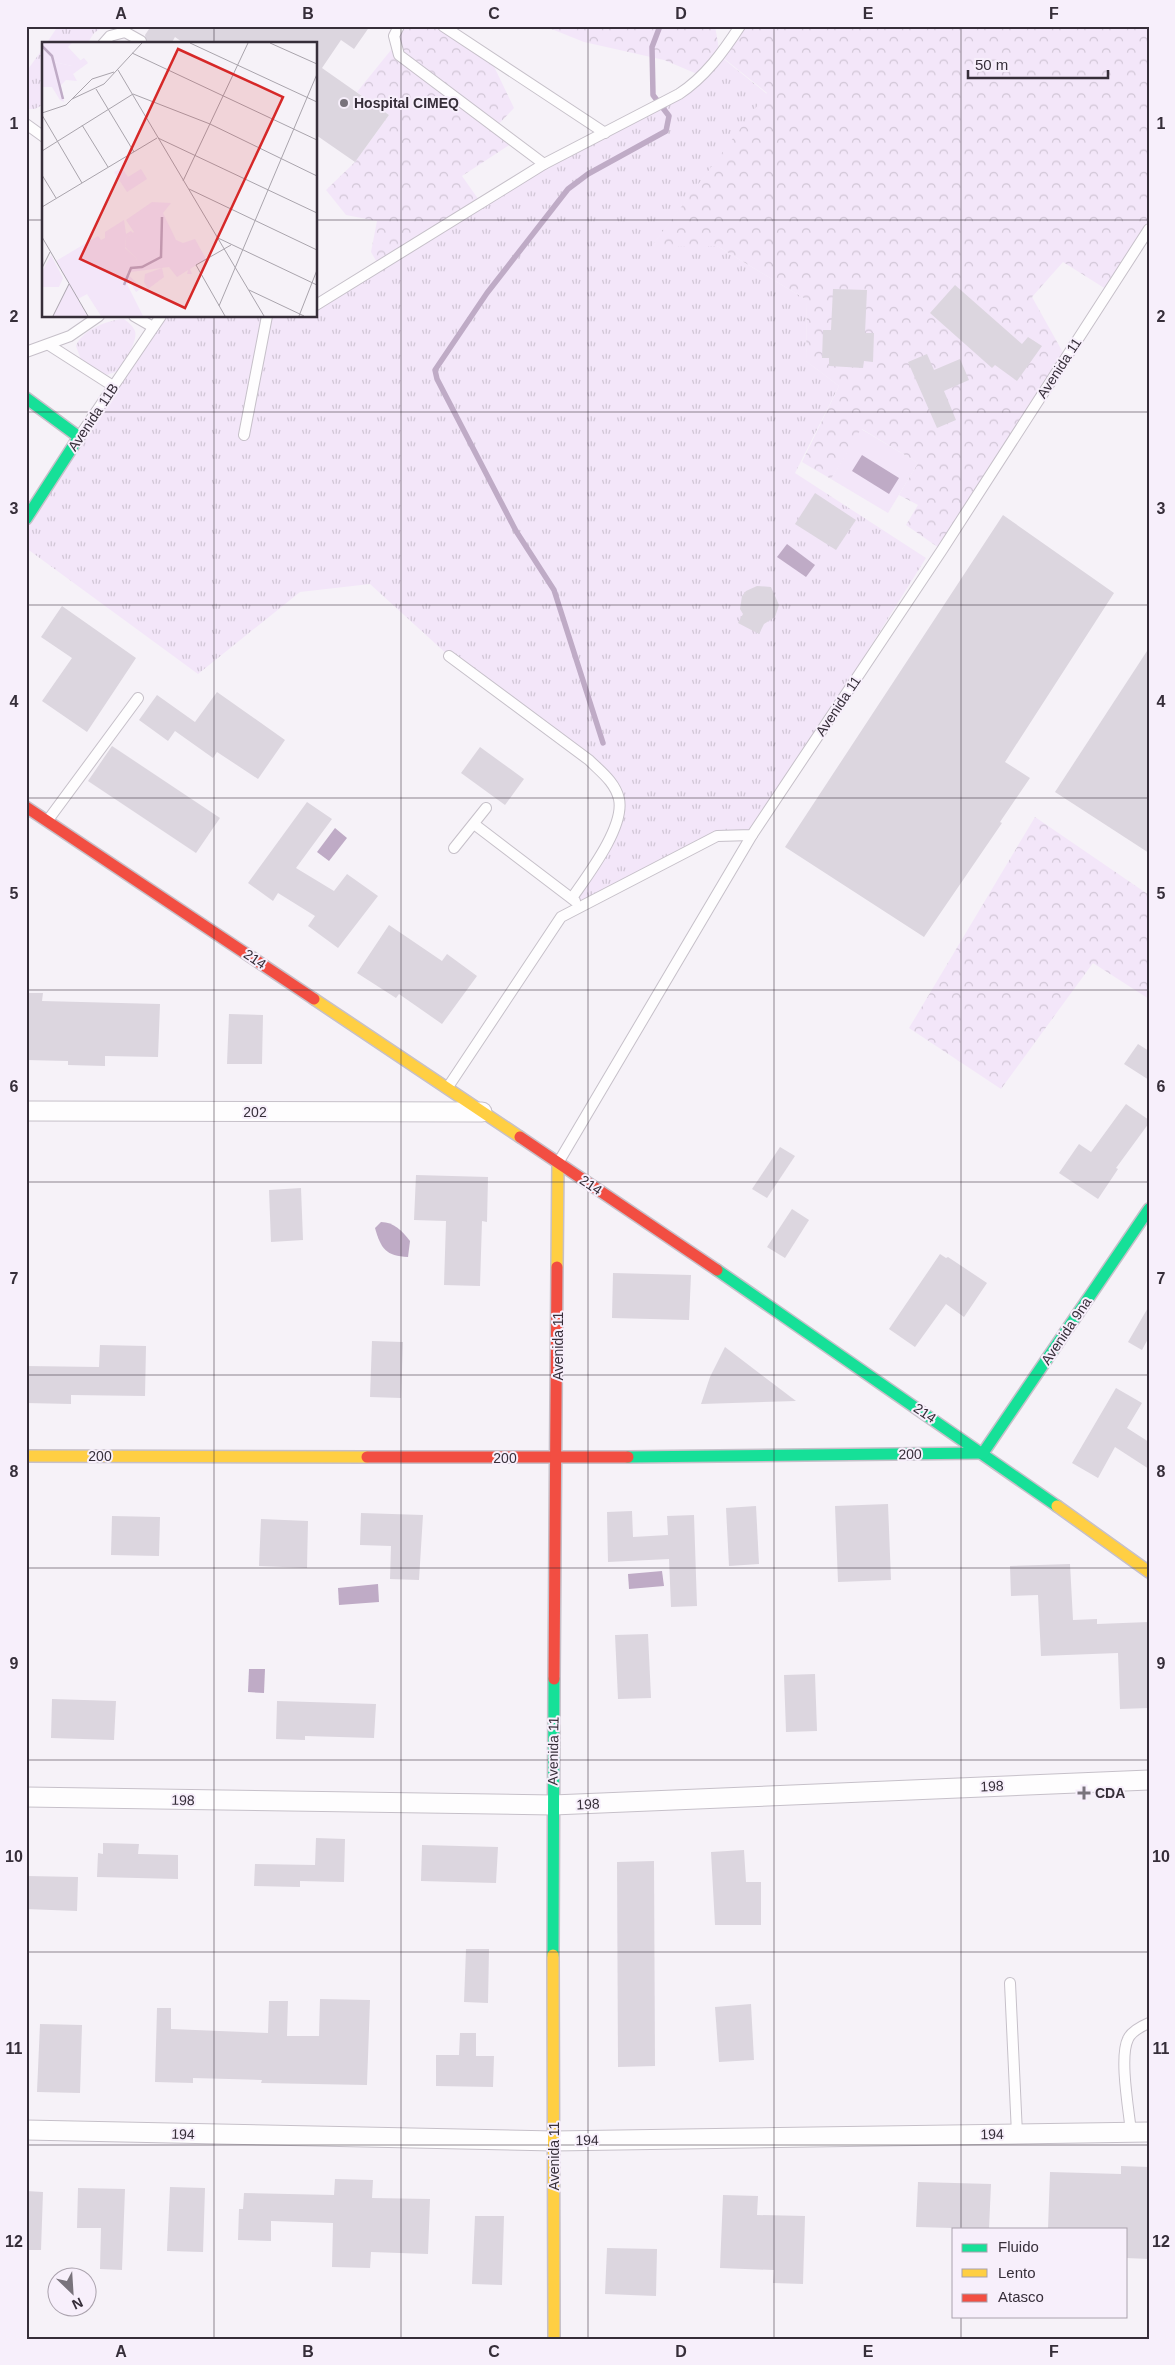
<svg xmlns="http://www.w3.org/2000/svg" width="1175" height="2365" font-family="Arial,sans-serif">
  <defs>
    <pattern id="grass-tufts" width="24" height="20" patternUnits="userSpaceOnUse" patternTransform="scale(1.25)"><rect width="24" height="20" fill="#f3e6f9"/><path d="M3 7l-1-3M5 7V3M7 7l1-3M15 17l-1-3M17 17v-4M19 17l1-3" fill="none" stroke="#d1c6d6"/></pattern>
    <pattern id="forest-crowns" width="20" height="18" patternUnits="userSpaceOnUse" patternTransform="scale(1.25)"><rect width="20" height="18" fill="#f3e6f9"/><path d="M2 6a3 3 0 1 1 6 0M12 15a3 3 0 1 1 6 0" fill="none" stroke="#d1c6d6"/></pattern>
  </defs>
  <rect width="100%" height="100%" fill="#f6f2f8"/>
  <g fill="url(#grass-tufts)">
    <path d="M58,26H104L94,33L87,44H46Z"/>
    <path d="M44,47V104L35,109H27L26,72Z"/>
    <path d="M720,56L767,94L652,246H717L807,300L806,361L839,386L795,473L926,558L752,835L717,836L580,905L572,898L609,839L620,801L609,779L449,656L370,584L300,592L198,674L26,548V520L162,316H316V305L544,164L679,94Z"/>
    <path d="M124,319C128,322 133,326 135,331C138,339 126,361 121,367C117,372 112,373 107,375L81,360L76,346C82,330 107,320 124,319Z"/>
  </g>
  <g fill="url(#forest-crowns)">
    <path d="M399,26H443L489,56L514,108L495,128L514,142L462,176L481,203L379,266L371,252L377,221L346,215L326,190L355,162L389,115L357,92L395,45Z"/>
    <path d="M544,26H715L720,55L740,26H1149V231L1109,291L1063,262L1032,297L1066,358L942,550L906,525L918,505L899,495L918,463L862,429L831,479L802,462L839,386L806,361L807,300L717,246L651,247L767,93L721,56L702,76L664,60L584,42Z"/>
    <path d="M1035,817L1149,895V999L1093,963L1001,1089L909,1028Z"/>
  </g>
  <path fill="#f3e6f9" d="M861,429L918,463L888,513L831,479Z"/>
  <g fill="#bfabc6">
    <path d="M862,455L899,478L889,494L852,471Z"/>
    <path d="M787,544L815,565L806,577L777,557Z"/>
    <path d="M335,828L347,838L329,861L317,852Z"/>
    <path d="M381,1222C394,1222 402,1231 410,1241L408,1257C386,1256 381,1249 375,1228Z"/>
    <path d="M662,1571L664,1586L629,1589L628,1574Z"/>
    <path d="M378,1584L379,1602L339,1605L338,1588Z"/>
    <path d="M249,1669H265L264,1693L248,1692Z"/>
  </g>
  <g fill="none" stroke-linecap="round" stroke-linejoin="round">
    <path stroke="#bfabc6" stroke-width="5.5" d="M603,743L554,590L516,531L437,379L435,370L487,293L568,189L588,174L666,131L669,116L653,95L652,47L660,26"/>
  </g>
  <g fill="#dcd6df">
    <path d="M151,26H370L354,49L341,40L322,68L389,115L355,162L316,135V44H185L175,37L171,44H147L145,35Z"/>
    <path d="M955,285L1022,344L1028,337L1042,346L1017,381L995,365L992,368L930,313Z"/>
    <path d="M833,289L867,290L865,333H874L873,362L864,361L863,368L829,366V358H822L823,330H831Z"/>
    <path d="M927,354L934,370L960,359L969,380L944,391L956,420L937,428L908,362Z"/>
    <path d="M815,493L856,520L836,550L795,524Z"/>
    <path d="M1003,515L1114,593L1005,762L1030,778L1000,822L1002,823L924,937L785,847Z"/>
    <path d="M757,586L771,587L779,605L775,617L764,624L759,634L738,623L743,614L740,609L742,596L746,591Z"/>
    <path d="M62,606L136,658L87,732L42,701L72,658L41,637Z"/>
    <path d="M1149,648V853L1055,792Z"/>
    <path d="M217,692L285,740L258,779L217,752L213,758L175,731L168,741L139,720L157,695L195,722Z"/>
    <path d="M112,746L220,818L196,853L88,781Z"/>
    <path d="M480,747L524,779L505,805L461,773Z"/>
    <path d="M307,802L332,819L296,868L334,891L347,874L378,896L338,948L308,926L315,916L278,893L273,901L248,883Z"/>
    <path d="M389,925L442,961L447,954L477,976L442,1024L399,994L396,998L357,973Z"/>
    <path d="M26,993H43L42,1001L160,1004L158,1057L105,1056V1066L68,1065V1061L26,1060Z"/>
    <path d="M229,1014L263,1015L262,1064H227Z"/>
    <path d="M1138,1044L1149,1051V1080L1124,1064Z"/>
    <path d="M1126,1104L1149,1120V1123L1116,1168L1118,1169L1098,1199L1059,1173L1079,1144L1091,1152Z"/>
    <path d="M780,1147L795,1156L767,1198L752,1189Z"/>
    <path d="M416,1175L488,1177L487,1222L482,1221L480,1286L444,1285L446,1221L414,1220Z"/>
    <path d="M301,1188L303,1240L271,1242L269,1190Z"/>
    <path d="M792,1209L809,1220L785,1258L767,1247Z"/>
    <path d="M940,1254L946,1258L948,1257L987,1283L964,1317L946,1304L915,1347L889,1329Z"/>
    <path d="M613,1273L691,1275L689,1320L612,1318Z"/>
    <path d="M1149,1306V1337L1142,1350L1128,1342Z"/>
    <path d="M372,1341L403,1342L401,1398L370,1397Z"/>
    <path d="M100,1345L146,1346L145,1396L71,1395V1404L26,1403V1366L99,1367Z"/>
    <path d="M725,1347L796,1401L701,1404L710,1377Z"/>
    <path d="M1116,1388L1142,1403L1127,1428L1149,1442V1469L1115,1447L1098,1478L1072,1463Z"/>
    <path d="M888,1504L891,1580L838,1582L835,1506Z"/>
    <path d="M756,1506L759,1564L729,1566L726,1508Z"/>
    <path d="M632,1511L633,1537L668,1535L667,1516L694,1515L697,1606L671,1607L669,1559L608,1562L607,1512Z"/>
    <path d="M361,1513L423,1515L419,1580L390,1579L391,1546L360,1545Z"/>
    <path d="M112,1516L160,1517L159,1556L111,1555Z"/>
    <path d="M261,1519L308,1521L307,1568L259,1566Z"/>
    <path d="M1070,1564L1073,1620L1097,1619V1624L1149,1622V1708L1120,1709L1118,1653L1041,1656L1038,1595L1011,1596L1010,1566Z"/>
    <path d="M648,1634L651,1698L618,1699L615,1635Z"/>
    <path d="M815,1674L817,1731L786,1732L784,1675Z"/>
    <path d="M52,1699L116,1701L114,1740L51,1738Z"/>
    <path d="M277,1701L376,1704L374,1738L305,1736V1740L276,1739Z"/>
    <path d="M316,1838L345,1839L344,1882L300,1881V1887L254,1886L255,1864L315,1865Z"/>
    <path d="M103,1843L139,1844L138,1854L178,1855V1879L97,1877L98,1853L103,1854Z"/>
    <path d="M422,1845L498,1847L496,1883L421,1881Z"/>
    <path d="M744,1850L746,1882H761V1925H715L711,1852Z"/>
    <path d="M654,1861L655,2066L618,2067L617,1862Z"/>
    <path d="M27,1876L78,1877L77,1911L26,1909Z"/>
    <path d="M466,1949H489L488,2003L464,2002Z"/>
    <path d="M320,1999L370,2000L367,2085L261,2083L262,2080L193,2078V2083L155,2082L157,2008H171V2029L268,2033L269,2001H288L287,2036H319Z"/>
    <path d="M751,2004L754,2060L719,2062L715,2007Z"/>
    <path d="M40,2024L82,2025L80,2093L37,2092Z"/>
    <path d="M460,2033H476V2056H494L493,2087L436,2086V2055H459Z"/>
    <path d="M1121,2166L1149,2167V2259L1126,2258V2229H1048L1050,2172L1121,2174Z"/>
    <path d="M335,2179L373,2180L372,2198L430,2199L428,2254L371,2252L370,2268L332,2267L333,2223L271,2221V2241L238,2240L239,2209H243L244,2193L334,2195Z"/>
    <path d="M918,2182L991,2184L989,2229L916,2227Z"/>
    <path d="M170,2187L205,2188L203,2252L167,2251Z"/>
    <path d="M78,2188L125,2189L122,2270L100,2269L101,2228H77Z"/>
    <path d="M26,2191L43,2192L41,2250H26Z"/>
    <path d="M723,2195L758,2196L757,2215L805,2216L803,2284L773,2283L774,2270L720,2268Z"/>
    <path d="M475,2216H504L502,2285L472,2284Z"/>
    <path d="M607,2248L657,2249L656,2296L605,2294Z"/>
  </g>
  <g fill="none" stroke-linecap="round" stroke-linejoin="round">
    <defs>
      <g id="lane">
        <path d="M399,26L394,36L399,55L544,164"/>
        <path d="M443,26L605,133"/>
        <path d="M103,44L110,36L125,32L141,41"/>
        <path d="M26,124L44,137"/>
        <path d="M316,305L544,164L679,94C705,77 723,52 740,26"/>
        <path d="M134,316L153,327"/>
        <path d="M49,345L113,386"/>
        <path d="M26,352L70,336L99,316"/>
        <path d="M244,435L267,316"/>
        <path d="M79,437L161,316"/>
        <path d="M449,656L589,760C601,772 615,782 619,799C625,827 587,876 572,898"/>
        <path d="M48,820L138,698"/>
        <path d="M474,824L575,901"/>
        <path d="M454,848L486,808"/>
        <path d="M448,1087L561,917L717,836L752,835L942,550L1149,229"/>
        <path d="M558,1163L752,835"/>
        <path d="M1010,1983L1017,2134"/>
        <path d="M1131,2132C1129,2111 1119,2057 1128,2039C1131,2032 1142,2026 1149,2023"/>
      </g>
      <g id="street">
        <path d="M26,1111L482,1112"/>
        <path d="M26,1797L553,1805L1149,1780"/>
        <path d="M26,2130L554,2141L1149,2132"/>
      </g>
      <g id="fast">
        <path d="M26,398L79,437L26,519"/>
        <path d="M717,1270L1057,1506"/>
        <path d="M983,1453L1149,1209"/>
        <path d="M628,1457L983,1453"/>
        <path d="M553,1955L554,1679"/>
      </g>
      <g id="slow">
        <path d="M314,999L520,1137"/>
        <path d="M557,1267L558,1163"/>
        <path d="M26,1456L367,1457"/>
        <path d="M1057,1506L1149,1572"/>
        <path d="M553,1955L554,2339"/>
      </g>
      <g id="jam">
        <path d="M26,807L314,999"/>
        <path d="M520,1137L717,1270"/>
        <path d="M367,1457H628"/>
        <path d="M554,1679L557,1267"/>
      </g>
    </defs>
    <use href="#lane" stroke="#c6c0c9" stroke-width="12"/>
    <use href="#street" stroke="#c6c0c9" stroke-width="21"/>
    <use href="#fast" stroke="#c6c0c9" stroke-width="14"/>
    <use href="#slow" stroke="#c6c0c9" stroke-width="14"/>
    <use href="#jam" stroke="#c6c0c9" stroke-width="14"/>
    <use href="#lane" stroke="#fefdfe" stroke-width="10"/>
    <use href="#street" stroke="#fefdfe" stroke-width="19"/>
    <use href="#fast" stroke="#16e098" stroke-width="11"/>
    <use href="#slow" stroke="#ffcf43" stroke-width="11"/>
    <use href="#jam" stroke="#f24e42" stroke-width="11"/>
  </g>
  <path fill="none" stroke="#362e39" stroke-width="1" stroke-opacity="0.55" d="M214,26V44M401,26V2339M588,26V2339M774,26V2339M961,26V2229M26,220H44M316,220H1149M214,316V2339M26,412H1149M26,605H1149M26,798H1149M26,990H1149M26,1182H1149M26,1375H1149M26,1568H1149M26,1760H1149M26,1952H1149M26,2145H1149M961,2316V2339"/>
  <g fill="#79737c" stroke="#f7effb" stroke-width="2">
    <circle cx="344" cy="103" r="5"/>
    <path d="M1081.5 1785.5h5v5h5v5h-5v5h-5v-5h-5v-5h5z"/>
  </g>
  <g text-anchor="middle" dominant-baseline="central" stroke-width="4" stroke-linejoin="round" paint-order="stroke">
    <g font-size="14" font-weight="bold" fill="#362e39" stroke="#f7effb" text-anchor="start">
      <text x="354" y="103">Hospital CIMEQ</text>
      <text x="1095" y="1793">CDA</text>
    </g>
    <g font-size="14" fill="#362e39" stroke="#f7effb">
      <text transform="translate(1059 368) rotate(-57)">Avenida 11</text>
      <text transform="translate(93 417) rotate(-56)">Avenida 11B</text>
      <text transform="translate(838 706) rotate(-56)">Avenida 11</text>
      <text transform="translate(255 959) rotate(34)">214</text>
      <text x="255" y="1112">202</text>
      <text transform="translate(591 1185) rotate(34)">214</text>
      <text transform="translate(1066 1331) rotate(-56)">Avenida 9na</text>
      <text transform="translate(558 1346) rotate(-90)">Avenida 11</text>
      <text transform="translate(925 1413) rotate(34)">214</text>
      <text transform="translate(910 1454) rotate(-1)">200</text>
      <text x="100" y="1456">200</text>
      <text x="505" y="1458">200</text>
      <text transform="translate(553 1751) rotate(-89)">Avenida 11</text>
      <text transform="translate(992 1786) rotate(-2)">198</text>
      <text transform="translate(183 1800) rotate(1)">198</text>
      <text transform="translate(588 1804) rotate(-2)">198</text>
      <text transform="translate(183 2134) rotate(1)">194</text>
      <text transform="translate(992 2134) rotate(-1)">194</text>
      <text transform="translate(587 2140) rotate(-1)">194</text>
      <text transform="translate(554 2156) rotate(-90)">Avenida 11</text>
    </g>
  </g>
  <g transform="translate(42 42)">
    <rect width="275" height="275" fill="#f6f2f8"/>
    <path d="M0,1H30L26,5L39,19L30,24L12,20ZM110,160L129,161L121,171L134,198L141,201L153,197L164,217L148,227L150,232H145L146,228L135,235L127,225L81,231L78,225L95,217L83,205L84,196L92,190L84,178Z" fill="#f3e6f9"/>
    <path d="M0,7L10,14L12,20L30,24L42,16L46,21L31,32L35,39L24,38L19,43L22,60L18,58L10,45H0ZM80,126L86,135L99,127L105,137L85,150L72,130ZM82,178L84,192L89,189L91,191L84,196L83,206L95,217L79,226L100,246L94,250L88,240L85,242L101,274H59L45,252L36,257L46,274H11L27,241L14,219L56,194L59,198L63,196V190ZM120,226L122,235L106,247L102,240L103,232Z" fill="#f3e6f9"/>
    <path d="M9,213L21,236L17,245H0V230Z" fill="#f3e6f9"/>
    <path fill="none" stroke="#bfabc6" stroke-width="2.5" d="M0,4L10,14L21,57M82,243L89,226L100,225L119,215L120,175"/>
    <path fill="none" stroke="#a9a4ac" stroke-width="1" d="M148,1L275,60M228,1L275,22M90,11L275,98M76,28L222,274M54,47L92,110M91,52L168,82L275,134M30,57L62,42L100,1M0,71L24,63L50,37L72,30M0,73L40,141M40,83L66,125M116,96L275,171M0,109L91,52M0,133L14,156M141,139L206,1M147,147L275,208M0,165L115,96M0,195L46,274M176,196L275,243M0,226L8,210M207,248L262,274M177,264L275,32M11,274L27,242M183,274L154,223L189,203M257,274L275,228"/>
    <path fill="#d62828" fill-opacity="0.15" stroke="#d62828" stroke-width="2.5" d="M136,7L241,55L143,266L38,217Z"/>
    <rect width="275" height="275" fill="none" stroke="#362e39" stroke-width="2.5"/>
  </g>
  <rect width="1175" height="2365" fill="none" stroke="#f7effb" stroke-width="55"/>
  <rect x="952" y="2228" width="175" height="90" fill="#f7effb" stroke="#aaa2ad"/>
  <rect x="962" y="2244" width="25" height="8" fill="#16e098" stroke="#aaa2ad"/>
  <text x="998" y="2252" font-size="15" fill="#362e39">Fluido</text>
  <rect x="962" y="2269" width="25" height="8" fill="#ffcf43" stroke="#aaa2ad"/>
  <text x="998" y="2278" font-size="15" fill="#362e39">Lento</text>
  <rect x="962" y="2294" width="25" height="8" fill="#f24e42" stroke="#aaa2ad"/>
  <text x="998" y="2302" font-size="15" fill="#362e39">Atasco</text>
  <g transform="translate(72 2292) rotate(155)"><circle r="24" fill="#f7effb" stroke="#aaa2ad"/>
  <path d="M0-4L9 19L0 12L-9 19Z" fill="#79737c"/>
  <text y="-8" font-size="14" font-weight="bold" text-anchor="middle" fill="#362e39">N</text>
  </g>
  <path d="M968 70v8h140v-8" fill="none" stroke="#362e39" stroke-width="2.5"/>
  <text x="975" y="70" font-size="15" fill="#362e39" stroke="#f7effb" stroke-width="4" paint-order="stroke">50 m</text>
  <rect x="28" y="28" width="1120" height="2310" fill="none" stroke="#362e39" stroke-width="2"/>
  <g font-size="16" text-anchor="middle" font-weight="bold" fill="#362e39">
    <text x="121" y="19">A</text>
    <text x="308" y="19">B</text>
    <text x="494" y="19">C</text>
    <text x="681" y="19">D</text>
    <text x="868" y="19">E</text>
    <text x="1054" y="19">F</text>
    <text x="14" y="129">1</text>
    <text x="1161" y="129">1</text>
    <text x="14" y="322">2</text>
    <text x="1161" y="322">2</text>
    <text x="14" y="514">3</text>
    <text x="1161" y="514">3</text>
    <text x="14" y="707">4</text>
    <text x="1161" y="707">4</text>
    <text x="14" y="899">5</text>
    <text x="1161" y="899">5</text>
    <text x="14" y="1092">6</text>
    <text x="1161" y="1092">6</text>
    <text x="14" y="1284">7</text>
    <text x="1161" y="1284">7</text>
    <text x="14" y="1477">8</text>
    <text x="1161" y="1477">8</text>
    <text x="14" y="1669">9</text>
    <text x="1161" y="1669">9</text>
    <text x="14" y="1862">10</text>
    <text x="1161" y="1862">10</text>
    <text x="14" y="2054">11</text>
    <text x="1161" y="2054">11</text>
    <text x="14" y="2247">12</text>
    <text x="1161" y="2247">12</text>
    <text x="121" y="2357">A</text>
    <text x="308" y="2357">B</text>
    <text x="494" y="2357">C</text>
    <text x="681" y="2357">D</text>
    <text x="868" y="2357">E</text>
    <text x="1054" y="2357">F</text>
  </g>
</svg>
